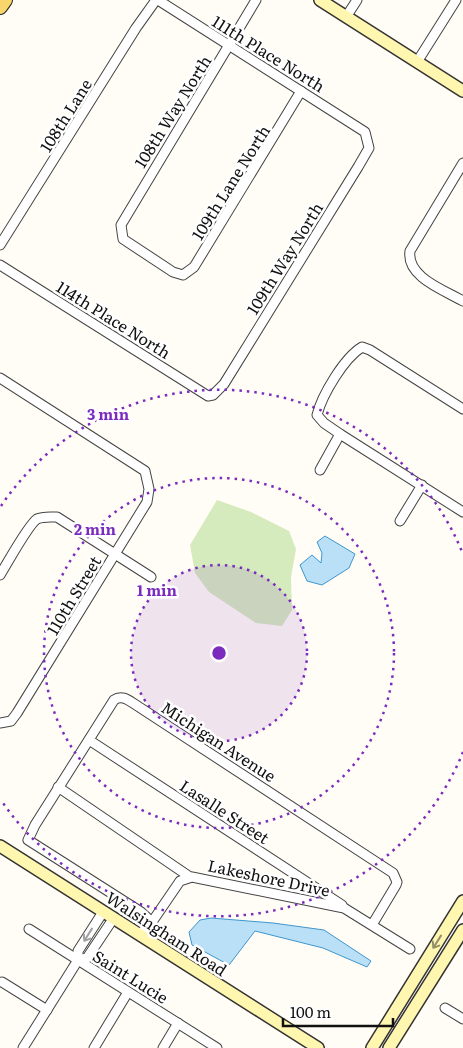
<svg xmlns="http://www.w3.org/2000/svg" width="463" height="1048" font-family="Literata,serif">
  <rect width="100%" height="100%" fill="#fffdf5"/>
  <path fill="#d5ebbd" d="M217,500L251,512L289,531L296,549L291,577L292,610L282,626L256,623L209,592L195,573L190,545Z"/>
  <g fill="#b9e0f7" stroke="#3f96cf">
    <path d="M325,536L355,554L349,568L322,585L307,581L300,565L312,555L321,563L322,553L317,542Z"/>
    <path d="M211,918L273,923L324,930L371,961L367,967L323,948L255,931L229,965L192,945L189,932L200,920Z"/>
  </g>
  <g fill="none" stroke-linecap="round" stroke-linejoin="round">
    <defs>
      <g id="street">
        <path d="M256,0L121,225L123,239L173,272L183,275L194,267L301,91"/>
        <path d="M346,17L357,0"/>
        <path d="M417,62L456,0"/>
        <path d="M463,163L410,251C406,277 444,290 463,301"/>
        <path d="M0,245L136,28L156,0"/>
        <path d="M0,265L208,396L213,395L224,384L358,167L369,148L365,132L158,0"/>
        <path d="M0,378L145,471L149,489L147,502L17,713L11,721L0,723"/>
        <path d="M463,409L370,350L362,347C344,358 322,395 317,415L324,423L340,434L463,512"/>
        <path d="M320,470L340,434"/>
        <path d="M400,521L422,485"/>
        <path d="M0,575C7,564 28,525 37,519C43,516 51,517 57,517L151,577"/>
        <path d="M89,740L342,905"/>
        <path d="M58,787L190,877"/>
        <path d="M152,922L141,912L28,840L35,825L114,700C121,695 127,699 133,703L393,873L397,882L396,885L372,925"/>
        <path d="M29,929L217,1048"/>
        <path d="M139,935L152,922L180,881L192,877L344,908L410,949"/>
        <path d="M78,960L87,958L113,919"/>
        <path d="M78,960V951L103,912"/>
        <path d="M2,982L47,1010"/>
        <path d="M445,1008L463,1019"/>
        <path d="M23,1048L78,960"/>
        <path d="M94,1048L128,992"/>
        <path d="M163,1048L178,1023"/>
      </g>
      <g id="secondary">
        <path d="M320,0L463,91"/>
        <path d="M0,846L318,1048"/>
        <path d="M372,1048L463,901"/>
        <path d="M389,1048L463,930"/>
      </g>
      <path id="primary" d="M0,7L5,0"/>
    </defs>
    <use href="#street" stroke="#444" stroke-width="11"/>
    <use href="#secondary" stroke="#333" stroke-width="14"/>
    <use href="#primary" stroke="#222" stroke-width="16"/>
    <use href="#street" stroke="#fff" stroke-width="9"/>
    <use href="#secondary" stroke="#fff6b0" stroke-width="11"/>
    <use href="#primary" stroke="#f9d66b" stroke-width="14"/>
  </g>
  <defs><path id="oneway-shaft" d="M-6 0H5M1.5-3L5.5 0L1.5 3" fill="none" stroke-width="1.6" stroke-linecap="round" stroke-linejoin="round" transform="scale(1.25)"/></defs>
  <use stroke="#a0a0a0" href="#oneway-shaft" transform="translate(88 935) rotate(122)"/>
  <use stroke="#948f68" href="#oneway-shaft" transform="translate(437 942) rotate(122)"/>
  <circle cx="219" cy="653" r="88" fill="#7b2cbf" fill-opacity=".12"/>
  <g fill="none" stroke="#7b2cbf" stroke-width="2.5" stroke-dasharray="2.5 5">
    <circle cx="219" cy="653" r="88"/>
    <circle cx="219" cy="653" r="175"/>
    <path d="M463 752A263 263 0 0 1 1 800M1 506A263 263 0 0 1 463 554"/>
  </g>
  <g text-anchor="middle" dominant-baseline="central" stroke-width="5" stroke-linejoin="round" paint-order="stroke">
    <g font-size="16" fill="#111" stroke="#fff">
      <text transform="translate(269 53) rotate(32)">111th Place North</text>
      <text transform="translate(172 111) rotate(-58)">108th Way North</text>
      <text transform="translate(65 115) rotate(-58)">108th Lane</text>
      <text transform="translate(230 182) rotate(-58)">109th Lane North</text>
      <text transform="translate(284 258) rotate(-58)">109th Way North</text>
      <text transform="translate(114 319) rotate(32)">114th Place North</text>
      <text transform="translate(73 595) rotate(-59)">110th Street</text>
      <text transform="translate(219 741) rotate(33)">Michigan Avenue</text>
      <text transform="translate(225 811) rotate(33)">Lasalle Street</text>
      <text transform="translate(269 877) rotate(12)">Lakeshore Drive</text>
      <text transform="translate(167 933) rotate(33)">Walsingham Road</text>
      <text transform="translate(131 976) rotate(32)">Saint Lucie</text>
    </g>
  </g>
  <circle cx="219" cy="653" r="8" fill="#7b2cbf" stroke="#fff" stroke-width="2.5"/>
  <g font-size="15" text-anchor="middle" font-weight="bold" fill="#7b2cbf" stroke="#fff" stroke-width="5" stroke-linejoin="round" paint-order="stroke">
    <text x="108" y="420">3 min</text>
    <text x="95" y="535">2 min</text>
    <text x="157" y="596">1 min</text>
  </g>
  <path d="M283 1018v8h110v-8" fill="none" stroke="#111111" stroke-width="2.5"/>
  <text x="290" y="1018" font-size="15" fill="#111111" stroke="#ffffff" stroke-width="4" paint-order="stroke">100 m</text>
</svg>
